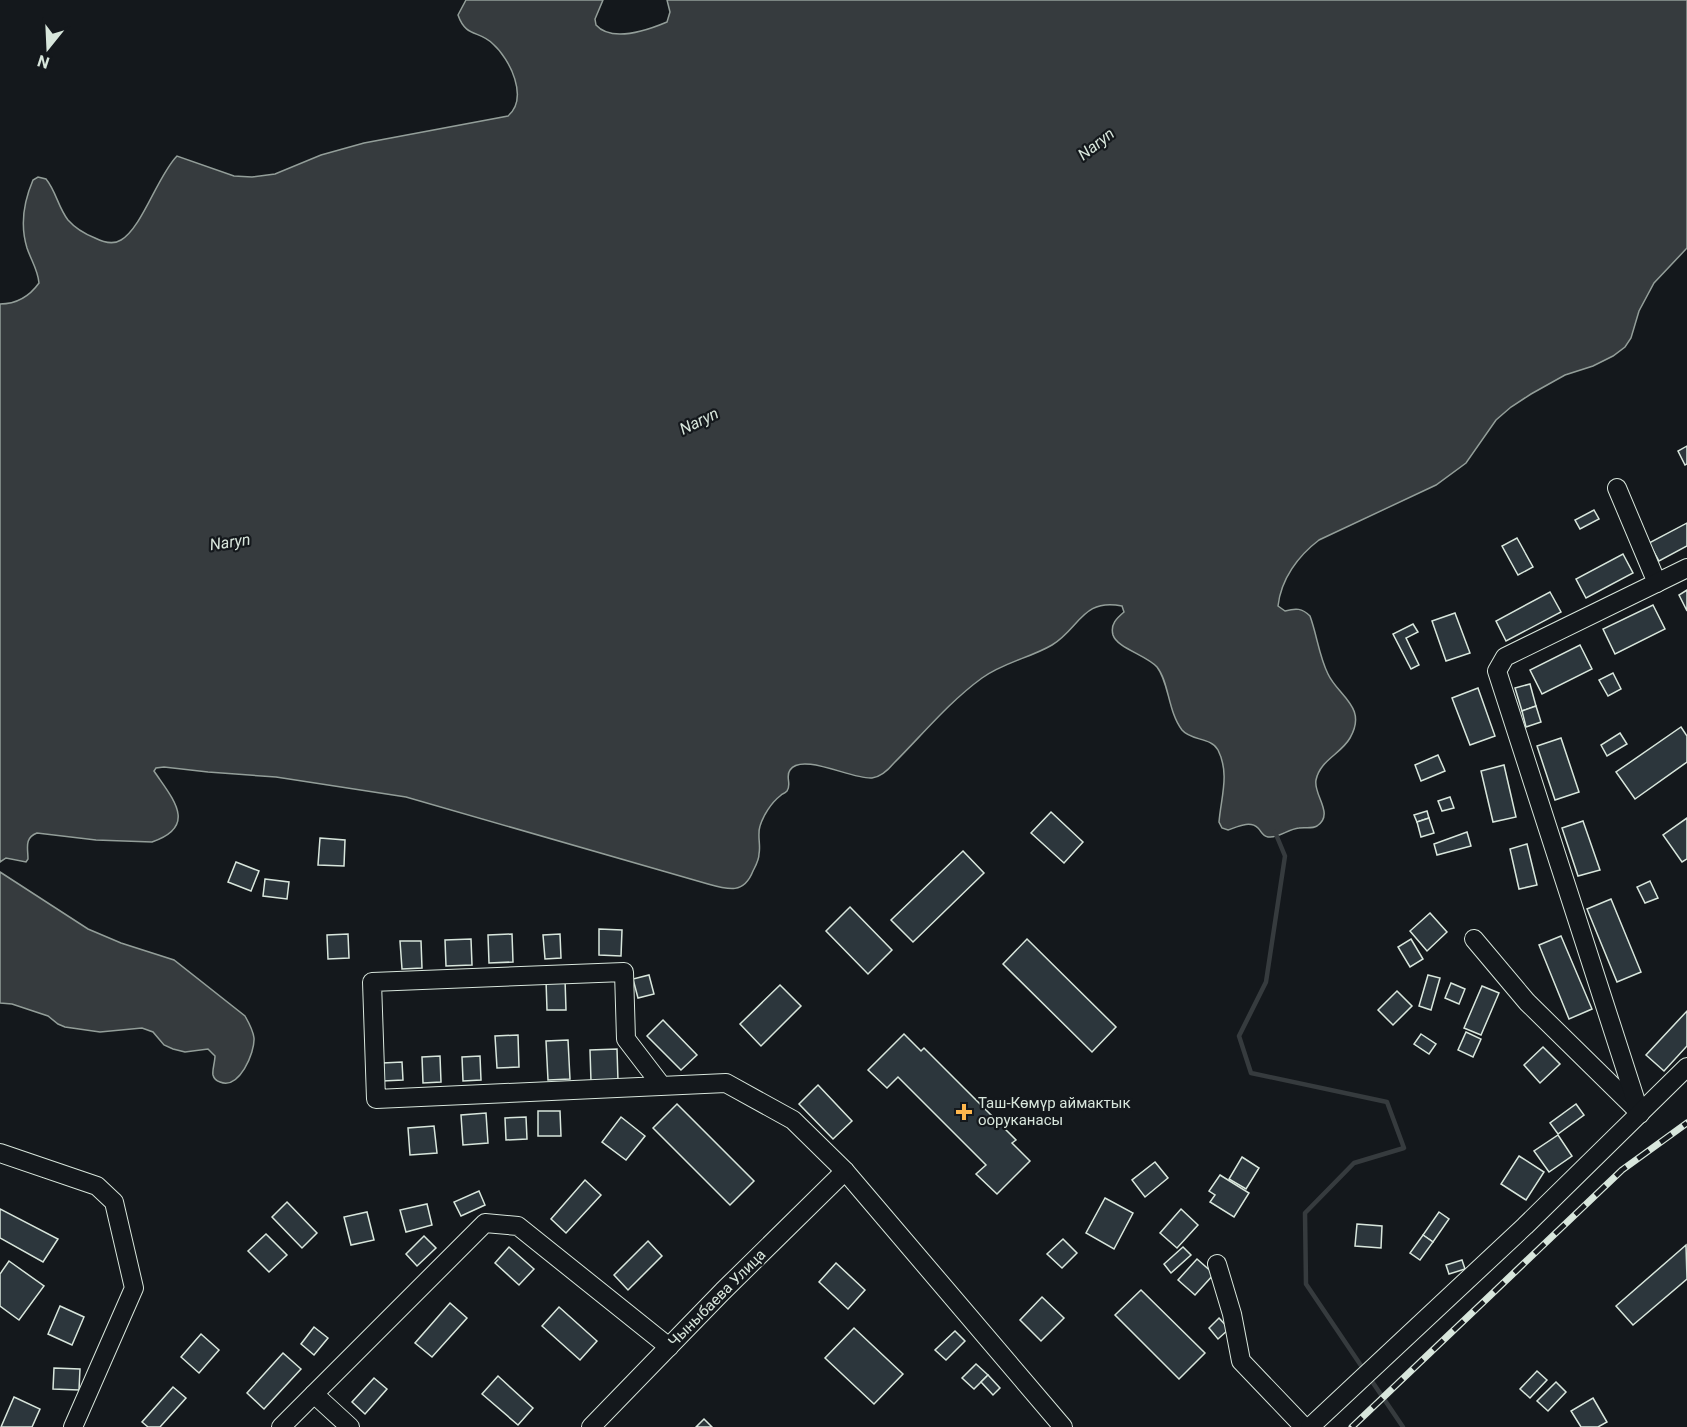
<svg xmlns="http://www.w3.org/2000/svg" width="1687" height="1427" font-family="Roboto,sans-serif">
  <rect width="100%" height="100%" fill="#14181c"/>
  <g fill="#363b3e" stroke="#939e99" stroke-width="1.5">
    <path d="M466,0H603L595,19L596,25C612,43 648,30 667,22L670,12L667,0H1687V248L1654,283L1639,311L1631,338L1625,347L1613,356L1593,366L1565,375L1531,394L1511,407L1496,420L1466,463L1436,485L1319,540C1298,556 1281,579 1278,606L1285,611C1296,608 1302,608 1310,616C1317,635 1319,656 1328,674C1338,696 1368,707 1350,738C1341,754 1320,760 1316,780C1313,795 1335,814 1317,826C1312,829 1305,827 1299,828C1288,829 1279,838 1268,837C1262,836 1262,832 1258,828C1250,820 1237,827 1228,830L1222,828L1219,822C1221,797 1230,774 1218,750C1211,737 1191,741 1182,730C1168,712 1169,682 1157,667C1146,655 1117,648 1113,635C1110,624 1117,618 1124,612L1122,606C1082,598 1080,628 1052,645C1030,658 1004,662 982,678C949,702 923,734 894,763C889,769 880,777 872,778C853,780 802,752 790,770C785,777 792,784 787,791C783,795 784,792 780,796C771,803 763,816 760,826C757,835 761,845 759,854C759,860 756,865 753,871C744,894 729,890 708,884L406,797L276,777L208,772L164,767L156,768L154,771C172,798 199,826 152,842L96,840L37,833C24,838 28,848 28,859L26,862L6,858L0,862V304C17,304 29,297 39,283C38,270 31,260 27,248C20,225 24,201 33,180L38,177L46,179C56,191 58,207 68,220C75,228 85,234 95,238C103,242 113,245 121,240C142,228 158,175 177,156L234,176L252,177L275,174L321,155L364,143L508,116C529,98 510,59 493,44C479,30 466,38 458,15Z"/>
    <path d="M0,872L88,929L121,943L174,960L245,1016C249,1023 253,1030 254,1038C255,1053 239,1090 220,1082C217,1081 214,1079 213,1075C212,1070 215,1062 215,1056L208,1049L185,1052L173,1049L164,1045L153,1032L142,1028L100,1032L65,1027L58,1024L48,1016L12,1004L0,1003Z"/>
  </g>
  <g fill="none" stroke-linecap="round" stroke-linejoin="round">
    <g stroke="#363b3e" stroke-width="4.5">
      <path d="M1275,832L1285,856L1266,982L1239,1036L1251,1073L1387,1102L1404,1148L1354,1163L1305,1213L1306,1284L1364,1370"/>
      <path d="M1369,1377L1403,1427"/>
    </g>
  </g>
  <g fill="#2c363c" stroke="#d8e6dc" stroke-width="1.5">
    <path d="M1687,446V464L1685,465L1678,451Z"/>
    <path d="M1594,510L1599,519L1580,529L1575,520Z"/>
    <path d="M1687,523V546L1659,561L1649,543Z"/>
    <path d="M1517,538L1533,567L1518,575L1502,546Z"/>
    <path d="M1623,554L1633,573L1586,598L1576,579Z"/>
    <path d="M1687,590V611L1679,595Z"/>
    <path d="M1550,592L1561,612L1506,641L1496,621Z"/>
    <path d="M1653,605L1665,629L1615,654L1603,629Z"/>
    <path d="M1455,613L1470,653L1446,661L1432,621Z"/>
    <path d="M1413,624L1418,632L1406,638L1419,665L1411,669L1393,634Z"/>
    <path d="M1580,645L1592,669L1542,694L1530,670Z"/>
    <path d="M1613,673L1621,689L1608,696L1599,680Z"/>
    <path d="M1530,684L1536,706L1522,711L1515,688Z"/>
    <path d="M1478,688L1495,736L1470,745L1452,698Z"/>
    <path d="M1536,706L1541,722L1526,727L1522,711Z"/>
    <path d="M1681,727L1687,736V762L1635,799L1616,772Z"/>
    <path d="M1620,733L1627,744L1607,756L1601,745Z"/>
    <path d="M1561,738L1579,792L1555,800L1537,746Z"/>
    <path d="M1438,755L1445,771L1421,781L1415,765Z"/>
    <path d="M1504,765L1516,817L1493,822L1481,771Z"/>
    <path d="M1450,797L1454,808L1442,811L1438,801Z"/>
    <path d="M1427,811L1429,818L1417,822L1414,815Z"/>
    <path d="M1051,812L1083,842L1064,863L1031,833Z"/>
    <path d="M1429,818L1434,833L1421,837L1417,822Z"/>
    <path d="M1687,818V859L1682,862L1663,835Z"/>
    <path d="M1583,821L1600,870L1578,876L1562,828Z"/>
    <path d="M1467,832L1471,846L1437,855L1434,844Z"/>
    <path d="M320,838L345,840L344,866L318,865Z"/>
    <path d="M1527,844L1537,885L1519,889L1510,849Z"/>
    <path d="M963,851L984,873L913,942L891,920Z"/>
    <path d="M236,862L259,871L251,891L228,882Z"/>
    <path d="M265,879L289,882L287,899L263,896Z"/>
    <path d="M1650,881L1658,898L1645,903L1637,887Z"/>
    <path d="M1611,899L1641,972L1617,982L1587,909Z"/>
    <path d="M850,907L892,950L868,974L826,931Z"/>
    <path d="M1430,913L1447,932L1427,951L1410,931Z"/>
    <path d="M599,929L622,930L621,956L599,955Z"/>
    <path d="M348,934L349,958L328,959L327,935Z"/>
    <path d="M512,934L513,962L489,963L488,935Z"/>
    <path d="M560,934L561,958L545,959L543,935Z"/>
    <path d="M1561,936L1592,1009L1569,1019L1539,945Z"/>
    <path d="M471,939L472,965L446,966L445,940Z"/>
    <path d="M1027,939L1116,1027L1092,1052L1003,964Z"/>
    <path d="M1411,939L1423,959L1410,967L1398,947Z"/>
    <path d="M400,941H421L422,968L402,969Z"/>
    <path d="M649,975L654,994L638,998L633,979Z"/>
    <path d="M1428,975L1440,978L1431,1010L1419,1006Z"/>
    <path d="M565,979L566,1010H547L546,980Z"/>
    <path d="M1451,983L1465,989L1459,1004L1445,998Z"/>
    <path d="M780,985L801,1006L761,1046L740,1024Z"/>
    <path d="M1482,986L1499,993L1481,1035L1464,1028Z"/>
    <path d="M1397,991L1412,1006L1393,1025L1378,1010Z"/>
    <path d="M1687,1011V1046L1664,1071L1646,1055Z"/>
    <path d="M663,1020L697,1055L681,1070L647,1036Z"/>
    <path d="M1466,1032L1481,1039L1473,1057L1458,1050Z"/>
    <path d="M904,1034L921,1051L924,1048L1016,1140L1012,1143L1030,1161L997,1194L976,1174L986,1165L898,1077L887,1088L868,1070Z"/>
    <path d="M1421,1034L1436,1044L1429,1054L1414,1044Z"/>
    <path d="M518,1035L519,1067L497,1068L495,1036Z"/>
    <path d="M568,1040L570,1079L548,1080L546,1041Z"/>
    <path d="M1543,1047L1560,1064L1540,1083L1524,1065Z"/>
    <path d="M617,1049L618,1081L591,1082L590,1050Z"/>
    <path d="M440,1056L441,1082L423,1083L422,1057Z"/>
    <path d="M480,1056L481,1080L463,1081L462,1057Z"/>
    <path d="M402,1062L403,1080L383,1081V1063Z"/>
    <path d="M818,1085L852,1121L833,1139L799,1104Z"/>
    <path d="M677,1104L754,1181L730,1205L653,1128Z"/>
    <path d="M1576,1104L1584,1115L1558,1134L1550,1123Z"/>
    <path d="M538,1111H560L561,1136H538Z"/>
    <path d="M486,1113L488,1143L463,1145L461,1115Z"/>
    <path d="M526,1117L527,1139L506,1140L505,1118Z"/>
    <path d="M621,1117L645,1136L626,1160L602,1142Z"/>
    <path d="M434,1126L437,1153L410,1155L408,1128Z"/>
    <path d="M1558,1135L1572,1156L1549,1172L1534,1151Z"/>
    <path d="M1519,1156L1544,1172L1526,1200L1501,1184Z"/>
    <path d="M1242,1157L1259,1168L1246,1189L1229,1179Z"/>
    <path d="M1155,1162L1168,1178L1145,1197L1132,1180Z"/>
    <path d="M1220,1175L1249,1193L1234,1217L1210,1202L1215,1195L1209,1191Z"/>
    <path d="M585,1180L601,1195L566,1233L551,1219Z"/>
    <path d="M479,1191L485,1205L461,1216L454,1202Z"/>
    <path d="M1105,1198L1133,1213L1114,1249L1086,1233Z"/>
    <path d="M287,1202L317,1233L302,1248L272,1217Z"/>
    <path d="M427,1204L432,1225L406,1232L400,1210Z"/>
    <path d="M0,1209L58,1239L43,1262L0,1238Z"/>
    <path d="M1181,1209L1198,1225L1177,1248L1160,1233Z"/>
    <path d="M367,1212L374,1240L351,1245L344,1217Z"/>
    <path d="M1439,1212L1449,1219L1433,1242L1423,1235Z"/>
    <path d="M1357,1224L1382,1226L1381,1248L1355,1246Z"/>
    <path d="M266,1234L287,1255L269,1272L248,1251Z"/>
    <path d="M1423,1235L1433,1242L1420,1260L1410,1253Z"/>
    <path d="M424,1236L436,1248L417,1266L406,1254Z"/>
    <path d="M1063,1239L1077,1253L1062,1268L1047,1254Z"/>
    <path d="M648,1241L662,1256L628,1290L614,1275Z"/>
    <path d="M1686,1245L1687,1279L1633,1325L1616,1306Z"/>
    <path d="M509,1247L534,1269L519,1285L495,1263Z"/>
    <path d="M1183,1247L1191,1255L1171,1273L1164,1264Z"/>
    <path d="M1197,1259L1214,1274L1195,1295L1178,1280Z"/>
    <path d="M1462,1260L1465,1269L1449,1274L1446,1265Z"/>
    <path d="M9,1261L44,1286L19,1320L0,1306V1274Z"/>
    <path d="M836,1263L865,1290L848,1309L819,1282Z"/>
    <path d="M1141,1290L1205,1353L1179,1379L1115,1315Z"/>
    <path d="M1042,1297L1064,1318L1041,1341L1020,1320Z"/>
    <path d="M450,1303L467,1318L432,1357L415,1343Z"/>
    <path d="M60,1306L84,1317L72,1345L48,1334Z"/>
    <path d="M559,1307L597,1341L580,1360L542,1326Z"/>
    <path d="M1219,1318L1229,1329L1218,1339L1209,1328Z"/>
    <path d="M314,1327L328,1338L314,1355L301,1344Z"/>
    <path d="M854,1328L903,1374L874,1404L825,1358Z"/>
    <path d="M955,1331L965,1341L946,1360L935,1350Z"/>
    <path d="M201,1334L219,1350L199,1373L181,1357Z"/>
    <path d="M283,1353L301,1369L264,1409L247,1393Z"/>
    <path d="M976,1364L988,1375L974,1389L962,1378Z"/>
    <path d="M54,1368L80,1369L79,1390L53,1389Z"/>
    <path d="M1537,1371L1547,1380L1530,1398L1520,1389Z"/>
    <path d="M988,1375L1000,1388L993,1395L981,1382Z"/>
    <path d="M498,1376L533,1408L518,1425L482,1394Z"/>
    <path d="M374,1378L387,1389L365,1414L352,1402Z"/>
    <path d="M1556,1382L1566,1392L1548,1411L1537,1401Z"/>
    <path d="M173,1387L186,1398L160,1427H148L142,1422Z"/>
    <path d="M14,1397L40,1409L32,1427H1Z"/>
    <path d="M1593,1398L1607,1422L1598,1427H1581L1571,1411Z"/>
    <path d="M704,1419L712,1427H696Z"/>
  </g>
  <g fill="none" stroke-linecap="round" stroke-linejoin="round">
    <defs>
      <g id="minor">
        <path d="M1617,488L1657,583"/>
        <path d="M1474,939L1527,1002L1637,1110"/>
        <path d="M662,1086L626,1039L624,972L372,982L376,1099L726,1083L793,1120L845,1171L1063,1427"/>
        <path d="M1640,1114L1497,671L1505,657L1687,568"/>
        <path d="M0,1153L97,1186L114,1202L134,1288L73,1427"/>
        <path d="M1217,1264L1232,1314L1241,1361L1304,1427"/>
        <path d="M314,1394L350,1427"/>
        <path d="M281,1427L485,1223L518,1226L669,1347"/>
        <path d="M591,1427L723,1291L845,1171"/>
        <path d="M1310,1427L1525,1226L1687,1067"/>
      </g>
    </defs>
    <use href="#minor" stroke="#d8e6dc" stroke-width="20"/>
    <use href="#minor" stroke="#14181c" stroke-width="18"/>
    <defs>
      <path id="rail" d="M1352,1427L1622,1170L1687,1123"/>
    </defs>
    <use href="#rail" stroke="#d8e6dc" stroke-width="7"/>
    <use href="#rail" stroke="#14181c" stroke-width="4.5" stroke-dasharray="14" stroke-linecap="butt"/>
  </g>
  <path fill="#ffb74d" stroke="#14181c" stroke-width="2" d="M961 1103h6v6h6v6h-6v6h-6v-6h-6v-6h6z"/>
  <g text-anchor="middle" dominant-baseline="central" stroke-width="4.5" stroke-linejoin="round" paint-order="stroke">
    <g font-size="15" fill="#d8e6dc" stroke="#14181c" text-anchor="start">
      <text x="978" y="1103">Таш-Көмүр аймактык<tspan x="978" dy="17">ооруканасы</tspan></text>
    </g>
    <g font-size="15" fill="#d8e6dc" stroke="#14181c">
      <text transform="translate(717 1298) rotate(-45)">Чыныбаева Улица</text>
    </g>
    <g font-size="16" font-style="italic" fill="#d8e6dc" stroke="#14181c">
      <text transform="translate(1096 144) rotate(-38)">Naryn</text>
      <text transform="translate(699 421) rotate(-26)">Naryn</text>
      <text transform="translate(230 542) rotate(-8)">Naryn</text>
    </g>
  </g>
  <g transform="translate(48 48) rotate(198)" stroke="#14181c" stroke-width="4.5" paint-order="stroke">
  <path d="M0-4.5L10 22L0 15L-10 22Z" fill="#d8e6dc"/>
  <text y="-9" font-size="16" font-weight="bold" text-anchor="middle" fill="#d8e6dc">N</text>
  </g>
</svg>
